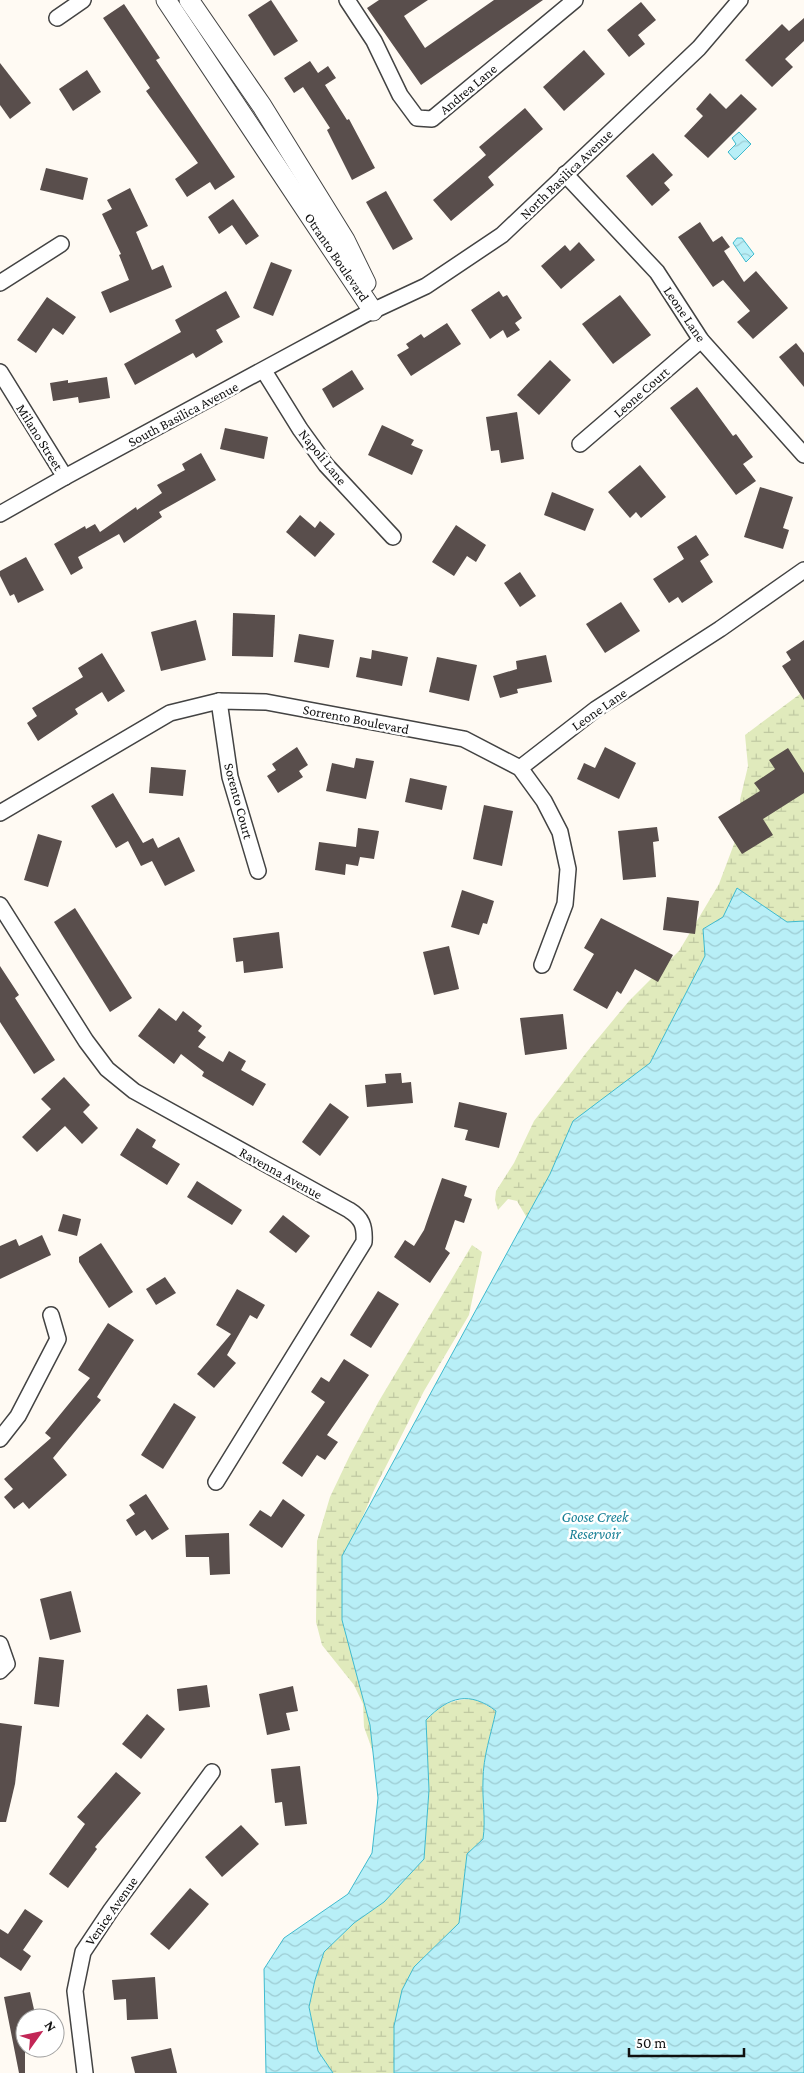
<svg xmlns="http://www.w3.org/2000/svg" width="804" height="2073" font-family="'Crimson Pro',serif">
  <defs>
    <pattern id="wetland-marsh" width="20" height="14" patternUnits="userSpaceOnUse" patternTransform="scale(1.25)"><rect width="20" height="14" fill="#e0eabc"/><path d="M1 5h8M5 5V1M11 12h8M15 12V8" fill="none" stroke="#bfc8a1"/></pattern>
    <pattern id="water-waves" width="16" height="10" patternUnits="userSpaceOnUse" patternTransform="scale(1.25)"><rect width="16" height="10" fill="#b8eff7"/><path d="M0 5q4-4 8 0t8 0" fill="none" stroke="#9dccd3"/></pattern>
  </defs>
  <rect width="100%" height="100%" fill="#fffaf3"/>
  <g fill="url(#wetland-marsh)">
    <path d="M804,691V991L527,1218L517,1201L508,1199L498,1210L495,1200L496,1191L514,1163L534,1121L586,1053L629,1001L679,951L719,884L743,820L740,800L748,766L745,735Z"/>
    <path d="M472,1245L482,1252L469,1315L424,1391L375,1488L344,1560L385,1785L364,1727L363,1704L354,1685L322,1645L316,1622L317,1541L330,1497L350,1455L379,1401Z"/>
    <path d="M476,1699L496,1711C491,1734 483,1757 483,1780C482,1800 486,1819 483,1839L467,1854L459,1923L414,1967L395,2059L394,2073H333L318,2052L309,2007L315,1980L324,1952L354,1923L384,1902L424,1859L429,1790L426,1720C442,1703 454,1699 476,1699Z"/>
  </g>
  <g fill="url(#water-waves)" stroke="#3ebace">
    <path d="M739,132L751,144L735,160L728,152L736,144L732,138Z"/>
    <path d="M737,238H742L754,254L746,262L733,243Z"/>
    <path d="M737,888L787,922L804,921V2073H394V2026L402,1990L414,1967L459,1923L467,1854L483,1839C486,1819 482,1800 483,1780C483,1757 491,1734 496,1711C470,1691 449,1696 426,1720L429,1790L424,1859L384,1902L354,1923L324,1952L315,1980L309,2007L318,2051L333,2073H266L264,1969L284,1938L348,1894L372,1853L378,1798L370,1725L342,1620V1556L550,1174L573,1121L650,1063L705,956L703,929L723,917Z"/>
  </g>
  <g fill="#594e4c">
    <path d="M271,0L298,41L274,56L248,15Z"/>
    <path d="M379,0H428L404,16L425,48L494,0H543L421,85L367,8Z"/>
    <path d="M641,2L656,20L638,35L645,44L629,57L607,30Z"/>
    <path d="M124,4L160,58L156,60L235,177L215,190L210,182L187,197L175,179L198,163L146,91L150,88L103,18Z"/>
    <path d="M804,18V41L785,59L793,67L772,87L745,60L782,24L789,31Z"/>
    <path d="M584,50L605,74L564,111L543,87Z"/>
    <path d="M310,61L318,73L328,66L336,78L325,85L347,120L349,119L375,168L352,180L327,130L330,128L303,87L294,93L284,78Z"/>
    <path d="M0,63L31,103L10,119L0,105Z"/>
    <path d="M87,70L101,92L73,111L59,89Z"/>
    <path d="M710,93L726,109L741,94L757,109L708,158L684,136L703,116L696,109Z"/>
    <path d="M525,108L543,129L488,177L494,185L451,221L433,200L486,155L479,147Z"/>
    <path d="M653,153L673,175L664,183L670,190L652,206L626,176Z"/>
    <path d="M46,168L88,178L83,200L40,190Z"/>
    <path d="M130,188L148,226L136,232L152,270L163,265L172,287L110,313L101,292L129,280L119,255L121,254L102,214L112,209L107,200Z"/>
    <path d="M386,191L413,239L393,250L366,202Z"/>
    <path d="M233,199L259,236L246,245L232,225L219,234L208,217Z"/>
    <path d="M700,222L713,242L722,236L730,247L724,251L744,282L756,271L788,308L753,339L737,322L750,311L723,280L713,287L678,237Z"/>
    <path d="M579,242L595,260L561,289L541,266L565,245L570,251Z"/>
    <path d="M271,262L292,270L273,316L253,308Z"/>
    <path d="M226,291L240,317L216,330L223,342L196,358L193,353L135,385L124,364L181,332L175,320Z"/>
    <path d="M499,291L503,297L507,295L522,318L515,323L520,330L507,338L503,330L490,339L471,310Z"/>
    <path d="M620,295L651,335L613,364L582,324Z"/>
    <path d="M47,297L76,317L63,335L53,328L36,353L17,340Z"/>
    <path d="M447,323L461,344L411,376L397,355L409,348L406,344L421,334L424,338Z"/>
    <path d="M796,343L804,353V387L779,357Z"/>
    <path d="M550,360L571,380L539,415L517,395Z"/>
    <path d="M352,370L364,389L333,408L322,389Z"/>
    <path d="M107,377L110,398L79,403L78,397L53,401L50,383L68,380V383Z"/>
    <path d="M697,387L733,436L736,434L753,457L743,464L756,481L736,495L670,408Z"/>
    <path d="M517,412L524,459L501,463L499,450L491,451L486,417Z"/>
    <path d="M382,425L414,440L411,445L423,450L412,475L368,455Z"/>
    <path d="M225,428L268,437L264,459L220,449Z"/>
    <path d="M201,453L216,480L159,512L162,517L124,543L119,534L78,557L83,568L71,575L54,544L85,526L86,529L95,524L100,532L136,507L137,510L162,493L157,485L185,470L182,464Z"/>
    <path d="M640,465L666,497L641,518L636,512L630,518L608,492Z"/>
    <path d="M760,487L793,497L783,528L789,530L783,549L744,537Z"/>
    <path d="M552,492L594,509L585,531L544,515Z"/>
    <path d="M300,515L315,528L320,521L335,534L315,557L286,532Z"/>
    <path d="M456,525L486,545L476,562L467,556L454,576L432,562Z"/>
    <path d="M696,535L709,555L700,561L713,582L682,603L678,597L669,603L653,579L684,559L677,547Z"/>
    <path d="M26,557L44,590L18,603L14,594L10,596L0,576V571Z"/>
    <path d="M520,572L536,596L520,607L504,583Z"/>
    <path d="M621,602L640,631L605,653L586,624Z"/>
    <path d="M233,613L275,615L273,657L232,656Z"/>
    <path d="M196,620L206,660L161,671L151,632Z"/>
    <path d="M299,634L334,640L329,668L294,662Z"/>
    <path d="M804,640V700L782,666L791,660L786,652Z"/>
    <path d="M372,650L408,657L402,686L356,677L360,657L371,659Z"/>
    <path d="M102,653L125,691L108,702L102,692L75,709L78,714L38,741L27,723L37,716L32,708L83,677L78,668Z"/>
    <path d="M546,655L552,682L517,689L518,693L500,698L493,676L517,669L516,661Z"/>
    <path d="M437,657L477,665L469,701L429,692Z"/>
    <path d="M297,747L308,765L299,771L303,777L278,793L267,776L276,770L272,764Z"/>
    <path d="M605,747L636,763L619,799L577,779L584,763L595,768Z"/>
    <path d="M788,748L804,773V793L763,819L773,835L742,854L718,817L760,791L754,783L775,769L769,760Z"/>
    <path d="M356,758L374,761L366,799L326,791L332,763L354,768Z"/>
    <path d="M151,767L186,770L183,796L149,793Z"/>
    <path d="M410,778L447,786L442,810L405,802Z"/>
    <path d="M113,793L143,843L153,838L158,848L179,837L195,871L165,886L152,861L141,866L128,841L116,848L91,806Z"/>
    <path d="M484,805L513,811L502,866L473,859Z"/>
    <path d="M657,827L659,841L653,842L656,877L623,880L618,831Z"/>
    <path d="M358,828L379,831L374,859L360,857L358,866L346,864L345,875L315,870L319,842L356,847Z"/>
    <path d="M38,834L62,841L48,887L24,880Z"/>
    <path d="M462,890L494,901L487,924L483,923L479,935L451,927Z"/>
    <path d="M667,897L699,901L695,934L663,930Z"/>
    <path d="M75,908L132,998L110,1012L54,922Z"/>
    <path d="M601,918L673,955L658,982L635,969L621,994L617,991L607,1009L573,990L594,954L584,948Z"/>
    <path d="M279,932L283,968L244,973L243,961L236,962L233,938Z"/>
    <path d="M449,946L459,989L434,995L423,952Z"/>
    <path d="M0,966L19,995L15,998L55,1060L34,1074L0,1022Z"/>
    <path d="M159,1008L176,1021L183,1011L202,1026L198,1031L206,1037L198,1047L223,1062L229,1051L246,1061L241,1070L266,1084L253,1106L202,1076L204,1072L181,1054L174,1064L138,1036Z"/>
    <path d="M563,1014L567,1049L525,1055L520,1018Z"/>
    <path d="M401,1073L402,1083L411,1082L413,1103L367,1107L365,1085L386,1083L385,1074Z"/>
    <path d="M64,1077L90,1105L83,1112L98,1128L82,1144L65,1126L37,1152L22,1137L51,1109L41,1099Z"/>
    <path d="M459,1102L507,1113L499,1148L465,1140L468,1130L454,1127Z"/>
    <path d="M330,1103L349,1117L320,1156L302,1142Z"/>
    <path d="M137,1128L156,1140L152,1147L180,1164L167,1185L120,1155Z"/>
    <path d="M442,1178L467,1186L464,1196L472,1199L464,1223L455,1220L445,1249L450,1253L430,1283L394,1257L405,1240L414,1246L424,1230Z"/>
    <path d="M197,1181L242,1210L232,1225L187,1197Z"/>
    <path d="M63,1214L81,1219L77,1236L58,1231Z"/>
    <path d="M283,1215L310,1236L296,1253L269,1232Z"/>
    <path d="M42,1235L51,1255L0,1279V1246L16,1239L19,1246Z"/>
    <path d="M101,1243L133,1292L109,1308L79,1262V1257Z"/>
    <path d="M165,1277L176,1293L156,1305L146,1289Z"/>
    <path d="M237,1289L265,1305L257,1319L250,1315L227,1355L236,1363L214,1388L197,1374L231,1334L216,1325Z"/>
    <path d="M378,1291L399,1304L371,1348L350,1335Z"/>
    <path d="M108,1323L134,1340L97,1397L101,1400L53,1458L67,1475L29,1509L23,1502L14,1509L4,1497L13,1489L4,1479L51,1438L45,1433L90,1378L78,1370Z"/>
    <path d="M344,1359L369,1375L327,1435L338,1442L325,1460L317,1455L302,1477L282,1463L325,1402L311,1392L321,1377L329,1382Z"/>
    <path d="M174,1403L196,1417L163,1469L141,1455Z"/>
    <path d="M146,1494L169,1529L152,1540L145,1530L136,1536L126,1520L135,1514L129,1505Z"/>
    <path d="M283,1499L305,1515L282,1548L249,1525L260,1510L271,1517Z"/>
    <path d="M229,1533L230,1574L210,1575L209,1557H186L185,1535Z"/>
    <path d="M71,1591L81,1632L50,1640L40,1599Z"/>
    <path d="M39,1657L64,1660L59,1707L34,1704Z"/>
    <path d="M207,1685L210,1707L179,1711L177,1689Z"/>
    <path d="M293,1686L298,1711L286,1713L290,1730L267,1735L259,1694Z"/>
    <path d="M147,1714L165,1729L141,1759L122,1744Z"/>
    <path d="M0,1723L22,1726L15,1784L6,1822H0Z"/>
    <path d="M300,1766L307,1824L285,1826L282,1802L275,1803L271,1769Z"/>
    <path d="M116,1772L141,1793L95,1847L97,1849L68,1888L49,1874L85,1824L77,1817Z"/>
    <path d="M241,1825L259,1844L222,1877L205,1857Z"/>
    <path d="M190,1888L209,1904L169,1950L150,1934Z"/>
    <path d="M25,1909L43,1921L23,1950L31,1956L21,1971L0,1957V1929L8,1934Z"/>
    <path d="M155,1977L158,2019L127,2020L126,1999L114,2000L112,1980Z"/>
    <path d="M30,1992L36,2018H25V2073H19L4,1997Z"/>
    <path d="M171,2048L177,2073H135L131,2057Z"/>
  </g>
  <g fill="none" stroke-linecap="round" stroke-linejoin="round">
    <defs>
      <g id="minor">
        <path d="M347,0L374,41L400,95L417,118L432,119L575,0"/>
        <path d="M57,18L83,0"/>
        <path d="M565,174L657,272L701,340L804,455"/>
        <path d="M0,283L61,244"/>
        <path d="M264,371L300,429L326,465L393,537"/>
        <path d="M0,372L65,477"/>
        <path d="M580,444L701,340"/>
        <path d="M0,514L65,477L366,314L426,286L502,235L699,48L740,0"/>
        <path d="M219,701L230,777L258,871"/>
        <path d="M520,768L596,709L720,629L804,570"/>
        <path d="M0,813L170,713L219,701L266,702L464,739L520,768L544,801L560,832L568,869L565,904L542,965"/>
        <path d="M0,905L86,1041L107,1069L134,1091L349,1210C362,1218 365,1226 364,1242L216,1482"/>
        <path d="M0,1439L18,1416L58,1339L51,1315"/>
        <path d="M0,1644L7,1664L0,1671"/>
        <path d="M85,2073L75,1991L83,1952L111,1910L212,1772"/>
      </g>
      <g id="tertiary">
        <path d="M166,0L373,311"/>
        <path d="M189,0L262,106L345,240L366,283"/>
      </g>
    </defs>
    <use href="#minor" stroke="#434343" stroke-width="18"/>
    <use href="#tertiary" stroke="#434343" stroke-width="21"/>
    <use href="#minor" stroke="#fff" stroke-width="15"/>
    <use href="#tertiary" stroke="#fff" stroke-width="19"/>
  </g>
  <g text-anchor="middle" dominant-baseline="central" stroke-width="5" stroke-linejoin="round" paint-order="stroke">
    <g font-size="14" fill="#101010" stroke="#fff">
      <text transform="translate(468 89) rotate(-40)">Andrea Lane</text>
      <text transform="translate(566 174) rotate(-44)">North Basilica Avenue</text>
      <text transform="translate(337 257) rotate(56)">Otranto Boulevard</text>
      <text transform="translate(685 314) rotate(56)">Leone Lane</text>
      <text transform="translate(641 392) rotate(-41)">Leone Court</text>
      <text transform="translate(183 414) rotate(-28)">South Basilica Avenue</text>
      <text transform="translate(40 437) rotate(58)">Milano Street</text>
      <text transform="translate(323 457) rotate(51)">Napoli Lane</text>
      <text transform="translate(599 709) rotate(-35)">Leone Lane</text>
      <text transform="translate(356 719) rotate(11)">Sorrento Boulevard</text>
      <text transform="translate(239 801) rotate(75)">Sorento Court</text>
      <text transform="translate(281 1173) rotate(29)">Ravenna Avenue</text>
      <text transform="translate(111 1911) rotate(-55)">Venice Avenue</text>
    </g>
    <g font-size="15" font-style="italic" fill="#167f95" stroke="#fff">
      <text x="595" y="1517">Goose Creek<tspan x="595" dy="17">Reservoir</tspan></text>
    </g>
  </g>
  <g transform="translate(40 2033) rotate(57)"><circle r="24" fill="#ffffff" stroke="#9f9f9f"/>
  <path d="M0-4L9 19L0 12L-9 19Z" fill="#c22656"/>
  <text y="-8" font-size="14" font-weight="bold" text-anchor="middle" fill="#101010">N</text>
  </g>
  <path d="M629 2048v8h115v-8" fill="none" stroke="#101010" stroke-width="2.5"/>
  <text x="636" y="2048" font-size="15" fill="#101010" stroke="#ffffff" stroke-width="4" paint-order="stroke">50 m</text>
</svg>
